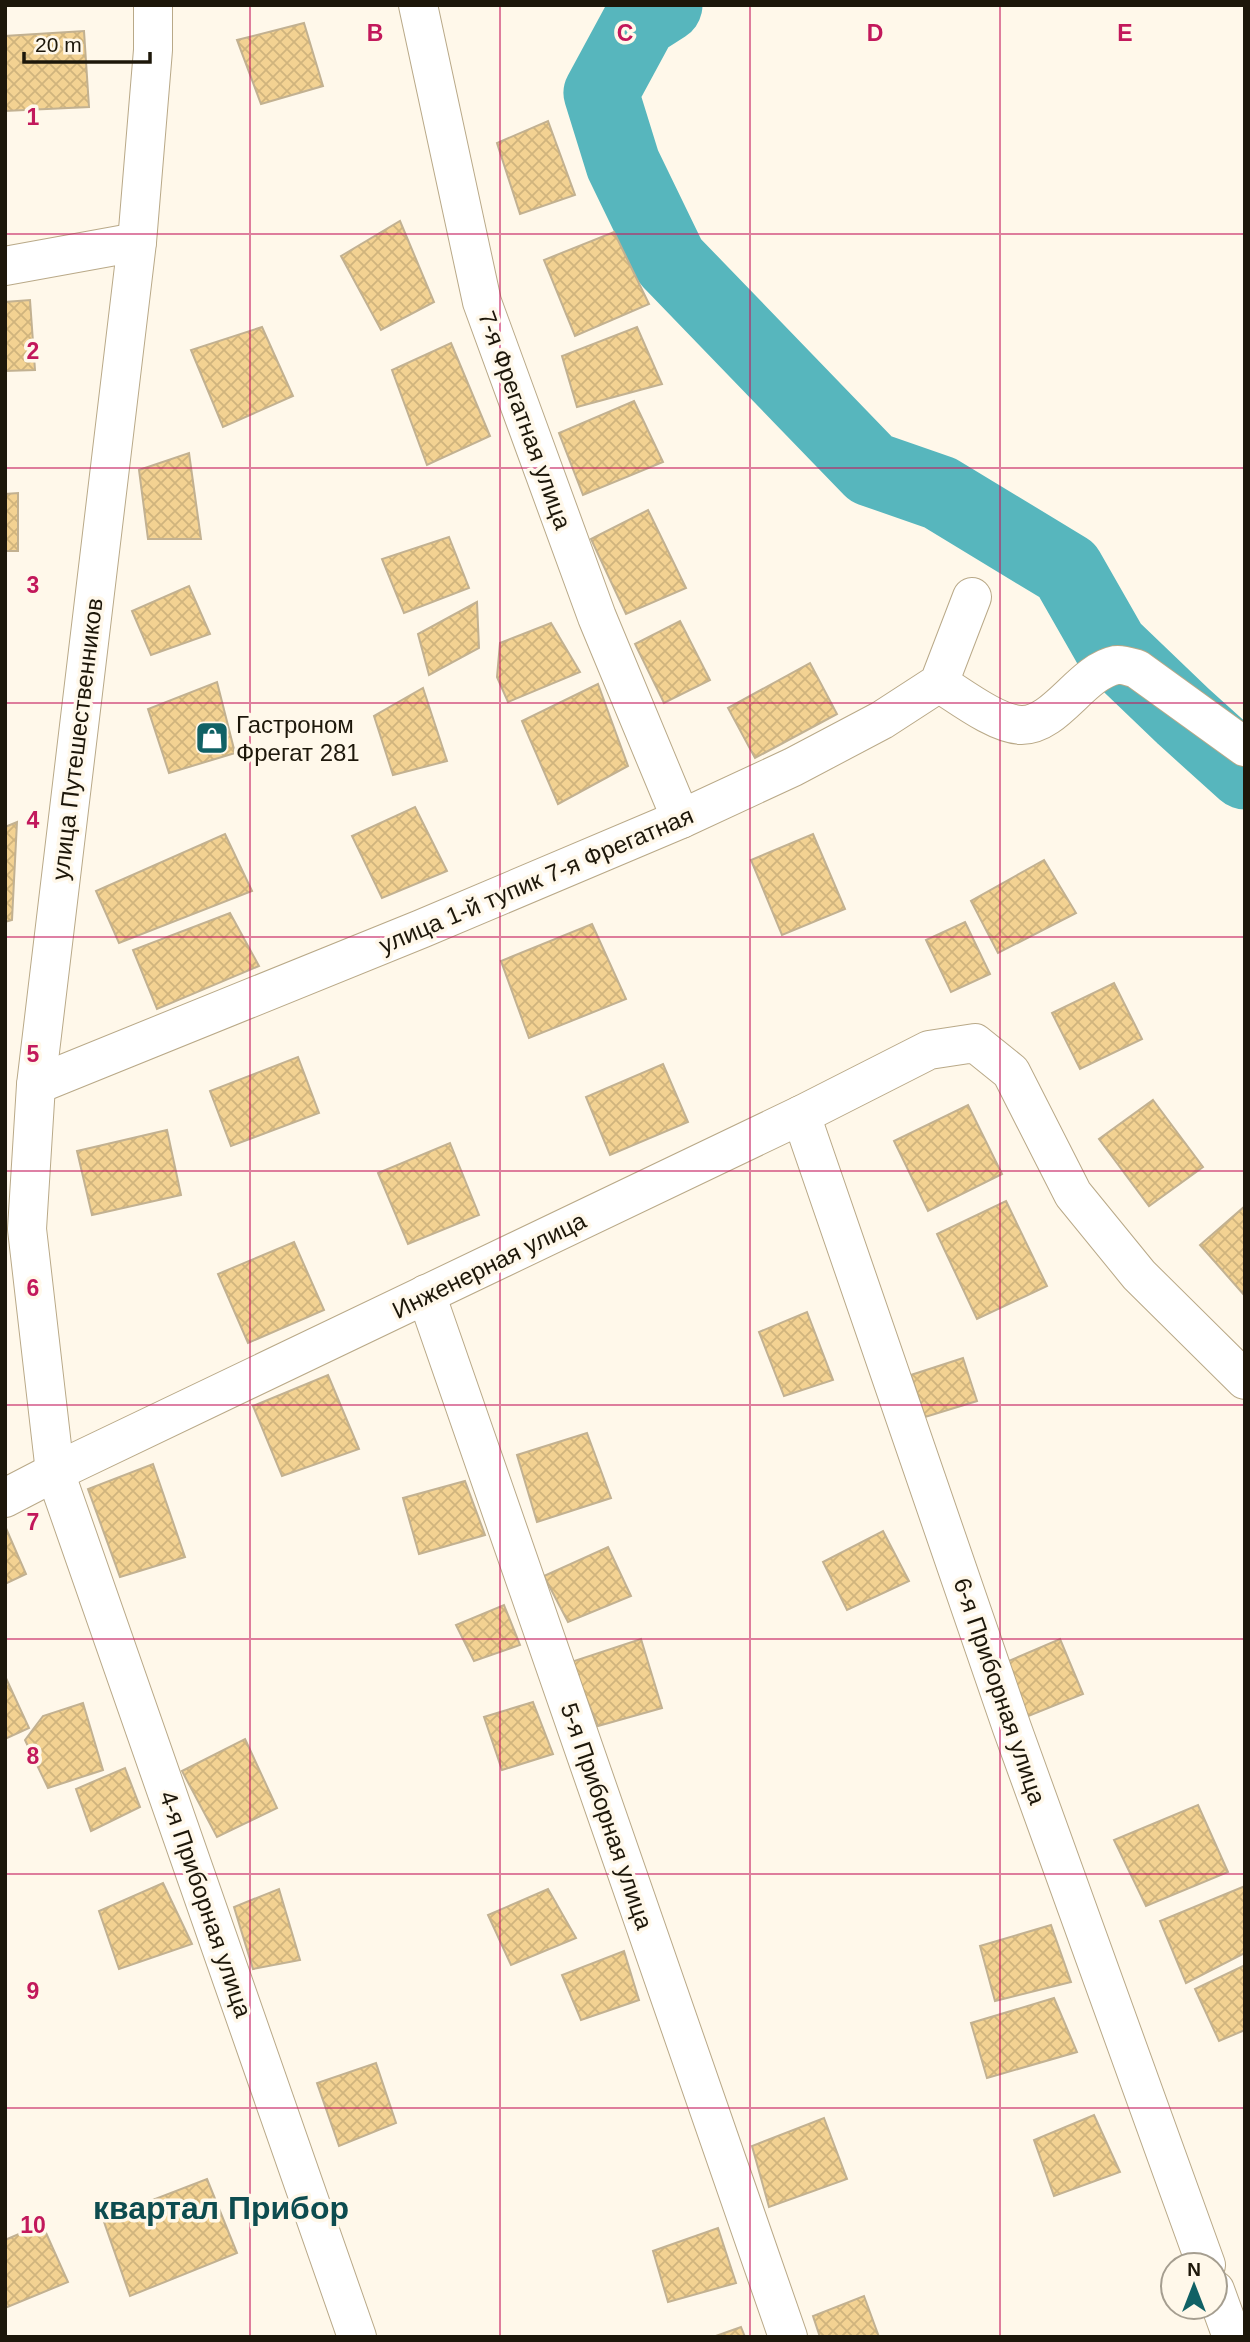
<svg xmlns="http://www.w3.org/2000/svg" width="1250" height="2342" font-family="Arial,sans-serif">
  <defs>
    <pattern id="building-cross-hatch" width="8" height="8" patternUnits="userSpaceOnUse" patternTransform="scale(1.75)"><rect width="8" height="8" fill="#f3d292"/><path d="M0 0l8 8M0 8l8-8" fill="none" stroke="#d0b47d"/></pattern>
  </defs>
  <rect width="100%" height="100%" fill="#fff8ea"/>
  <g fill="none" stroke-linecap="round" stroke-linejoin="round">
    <path stroke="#57b6bd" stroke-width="75" d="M665,5L640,21L601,93L623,164L670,261L871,469L940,493L1067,570L1111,647L1183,716L1245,772"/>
  </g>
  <g fill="url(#building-cross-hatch)" stroke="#c2b191" stroke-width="2">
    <path d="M304,23L323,86L261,104L237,40Z"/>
    <path d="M84,31L89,107L5,111V36Z"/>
    <path d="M548,121L575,195L520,214L497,143Z"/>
    <path d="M400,221L434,302L381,330L341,256Z"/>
    <path d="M614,232L649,304L575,336L544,260Z"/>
    <path d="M30,300L35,370L5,371V302Z"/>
    <path d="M262,327L293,396L223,427L191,350Z"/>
    <path d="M637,327L662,384L577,407L562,356Z"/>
    <path d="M451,343L490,436L427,465L392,370Z"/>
    <path d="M634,401L663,462L583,495L559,433Z"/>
    <path d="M189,453L201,539H148L139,470Z"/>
    <path d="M18,493V551H5V494Z"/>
    <path d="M648,510L686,588L626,614L591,539Z"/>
    <path d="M449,537L469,588L404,613L382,559Z"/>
    <path d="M189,586L210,634L151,655L132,611Z"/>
    <path d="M477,602L479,648L429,675L418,634Z"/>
    <path d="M680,621L710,680L664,703L635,644Z"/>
    <path d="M551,623L580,672L508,702L497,677L500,643Z"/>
    <path d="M810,663L837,714L755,758L728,708Z"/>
    <path d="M217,682L235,753L169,773L148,709Z"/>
    <path d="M598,684L628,766L558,804L522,721Z"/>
    <path d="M423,688L447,761L393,775L374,716Z"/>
    <path d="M415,807L447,871L382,898L352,836Z"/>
    <path d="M17,822L12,920L5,922V827Z"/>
    <path d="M225,834L252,891L119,943L96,891Z"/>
    <path d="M813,834L845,909L782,935L751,860Z"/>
    <path d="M1044,860L1076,913L998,953L971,901Z"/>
    <path d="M230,913L259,966L157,1009L133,950Z"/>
    <path d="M965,922L990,974L951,992L926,940Z"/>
    <path d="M592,924L626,999L529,1038L501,961Z"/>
    <path d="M1114,983L1142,1039L1080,1069L1052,1013Z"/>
    <path d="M298,1057L319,1113L231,1146L210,1091Z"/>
    <path d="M663,1064L688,1122L610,1155L586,1097Z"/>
    <path d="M1153,1100L1203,1167L1149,1206L1099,1139Z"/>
    <path d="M968,1105L1002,1174L928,1211L894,1141Z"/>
    <path d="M167,1130L181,1195L92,1215L77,1151Z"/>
    <path d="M450,1143L479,1215L408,1244L378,1173Z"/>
    <path d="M1006,1201L1047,1286L977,1319L937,1234Z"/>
    <path d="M1245,1206V1296L1200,1245Z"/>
    <path d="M294,1242L324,1310L248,1343L218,1274Z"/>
    <path d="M807,1312L833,1380L784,1396L759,1332Z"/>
    <path d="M963,1358L977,1401L925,1417L911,1375Z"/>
    <path d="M328,1375L359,1449L282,1476L253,1406Z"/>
    <path d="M587,1433L611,1498L537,1522L517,1455Z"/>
    <path d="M153,1464L185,1557L120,1577L88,1489Z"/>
    <path d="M465,1481L485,1535L419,1554L403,1498Z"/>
    <path d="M5,1526L26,1574L5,1584Z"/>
    <path d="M883,1531L909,1581L847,1610L823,1562Z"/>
    <path d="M608,1547L631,1596L568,1622L544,1576Z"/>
    <path d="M504,1605L520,1645L474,1661L456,1625Z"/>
    <path d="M641,1639L662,1708L598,1726L571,1662Z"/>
    <path d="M1060,1639L1083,1694L1026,1717L1004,1663Z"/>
    <path d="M5,1676L29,1728L5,1739Z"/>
    <path d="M533,1702L553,1754L502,1770L484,1717Z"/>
    <path d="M83,1703L103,1770L48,1788L25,1740L43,1716Z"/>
    <path d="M245,1739L277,1808L217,1837L182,1771Z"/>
    <path d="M125,1768L140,1807L91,1831L76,1789Z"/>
    <path d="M1198,1805L1228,1872L1146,1906L1114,1840Z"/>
    <path d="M163,1883L192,1944L119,1969L99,1911Z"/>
    <path d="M1245,1886V1953L1186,1983L1160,1921Z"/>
    <path d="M279,1889L300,1960L253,1969L234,1907Z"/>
    <path d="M548,1889L576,1938L511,1965L488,1915Z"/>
    <path d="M1051,1925L1071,1982L995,2001L980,1946Z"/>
    <path d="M624,1951L639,2000L581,2020L562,1975Z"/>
    <path d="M1245,1965V2030L1219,2041L1195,1989Z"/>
    <path d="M1054,1998L1077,2052L987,2078L971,2023Z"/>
    <path d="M376,2063L396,2123L339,2146L317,2083Z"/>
    <path d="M1094,2115L1120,2172L1054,2196L1034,2140Z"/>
    <path d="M824,2118L847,2179L769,2207L752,2146Z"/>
    <path d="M207,2179L237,2253L130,2296L103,2219Z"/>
    <path d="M42,2224L68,2282L5,2308V2240Z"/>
    <path d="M718,2228L736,2283L668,2302L653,2251Z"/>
    <path d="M864,2296L879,2337H820L813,2316Z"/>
    <path d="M741,2327L745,2337H713Z"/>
  </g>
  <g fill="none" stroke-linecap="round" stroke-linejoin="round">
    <defs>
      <g id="minor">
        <path d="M153,5V50L137,242L36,1085L27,1229L55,1472L357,2337"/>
        <path d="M418,5L482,302L597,617L681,819"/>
        <path d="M5,266L137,242"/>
        <path d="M939,683C960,696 996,724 1021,725C1056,726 1081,672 1116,665C1122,664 1130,667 1137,669L1245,747"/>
        <path d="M36,1085L421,929L681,819L793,767L882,720L939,683L972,597"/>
        <path d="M801,1115L1012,1728L1206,2265"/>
        <path d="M426,1294L788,2337"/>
        <path d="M5,1498L55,1472L801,1115L929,1050L975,1043L1011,1072L1073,1194L1139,1275L1245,1380"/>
        <path d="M1215,2290L1232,2337"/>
      </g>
    </defs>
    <use href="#minor" stroke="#b9a988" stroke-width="40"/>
    <use href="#minor" stroke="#fff" stroke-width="38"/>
  </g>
  <path fill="none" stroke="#c2185b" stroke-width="2" stroke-opacity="0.55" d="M250,5V2337M500,5V2337M750,5V2337M1000,5V2337M5,234H1245M5,468H1245M5,703H1245M5,937H1245M5,1171H1245M5,1405H1245M5,1639H1245M5,1874H1245M5,2108H1245"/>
  <defs>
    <symbol id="shop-square" viewBox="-11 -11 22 22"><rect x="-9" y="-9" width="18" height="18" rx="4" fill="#106165" stroke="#fff8ea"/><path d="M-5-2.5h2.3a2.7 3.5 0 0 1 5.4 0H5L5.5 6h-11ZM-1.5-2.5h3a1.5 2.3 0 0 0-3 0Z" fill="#fff"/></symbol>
  </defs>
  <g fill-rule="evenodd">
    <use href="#shop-square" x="193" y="719" width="38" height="38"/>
  </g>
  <g text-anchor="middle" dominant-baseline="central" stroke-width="7" stroke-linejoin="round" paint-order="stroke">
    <g font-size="24" fill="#1d170a" stroke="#fff8ea">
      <text transform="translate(525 420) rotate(70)">7-я Фрегатная улица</text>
      <text transform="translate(77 739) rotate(-83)">улица Путешественников</text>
      <text transform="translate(536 880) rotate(-23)">улица 1-й тупик 7-я Фрегатная</text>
      <text transform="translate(489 1265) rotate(-26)">Инженерная улица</text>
      <text transform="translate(1000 1691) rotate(71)">6-я Приборная улица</text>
      <text transform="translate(607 1816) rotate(71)">5-я Приборная улица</text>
      <text transform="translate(206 1904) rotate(71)">4-я Приборная улица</text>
    </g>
    <g font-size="24" fill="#1d170a" stroke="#fff8ea" text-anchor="start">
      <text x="236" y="724">Гастроном<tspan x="236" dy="28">Фрегат 281</tspan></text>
    </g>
    <g font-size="32" font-weight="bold" fill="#0d4c4f" stroke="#fff8ea">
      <text x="221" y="2208">квартал Прибор</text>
    </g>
  </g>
  <g font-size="23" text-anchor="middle" font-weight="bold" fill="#c2185b" stroke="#fff8ea" stroke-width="7" stroke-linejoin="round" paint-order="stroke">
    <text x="375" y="41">B</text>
    <text x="625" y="41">C</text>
    <text x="875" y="41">D</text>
    <text x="1125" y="41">E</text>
    <text x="33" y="125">1</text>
    <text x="33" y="359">2</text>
    <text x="33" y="593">3</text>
    <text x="33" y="828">4</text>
    <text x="33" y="1062">5</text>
    <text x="33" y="1296">6</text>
    <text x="33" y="1530">7</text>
    <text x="33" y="1764">8</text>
    <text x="33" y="1999">9</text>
    <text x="33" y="2233">10</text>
  </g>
  <rect width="1250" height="2342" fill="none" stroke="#1d170a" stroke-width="14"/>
  <g transform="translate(1194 2286)"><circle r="33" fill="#fff8ea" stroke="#a59e90" stroke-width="2"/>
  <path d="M0-5L12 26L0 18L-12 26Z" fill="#106165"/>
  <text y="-10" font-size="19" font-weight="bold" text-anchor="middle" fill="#1d170a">N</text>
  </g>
  <path d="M24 52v10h126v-10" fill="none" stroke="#1d170a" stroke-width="3.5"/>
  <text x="35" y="52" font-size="21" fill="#1d170a" stroke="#fff8ea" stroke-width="5" paint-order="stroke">20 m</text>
</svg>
